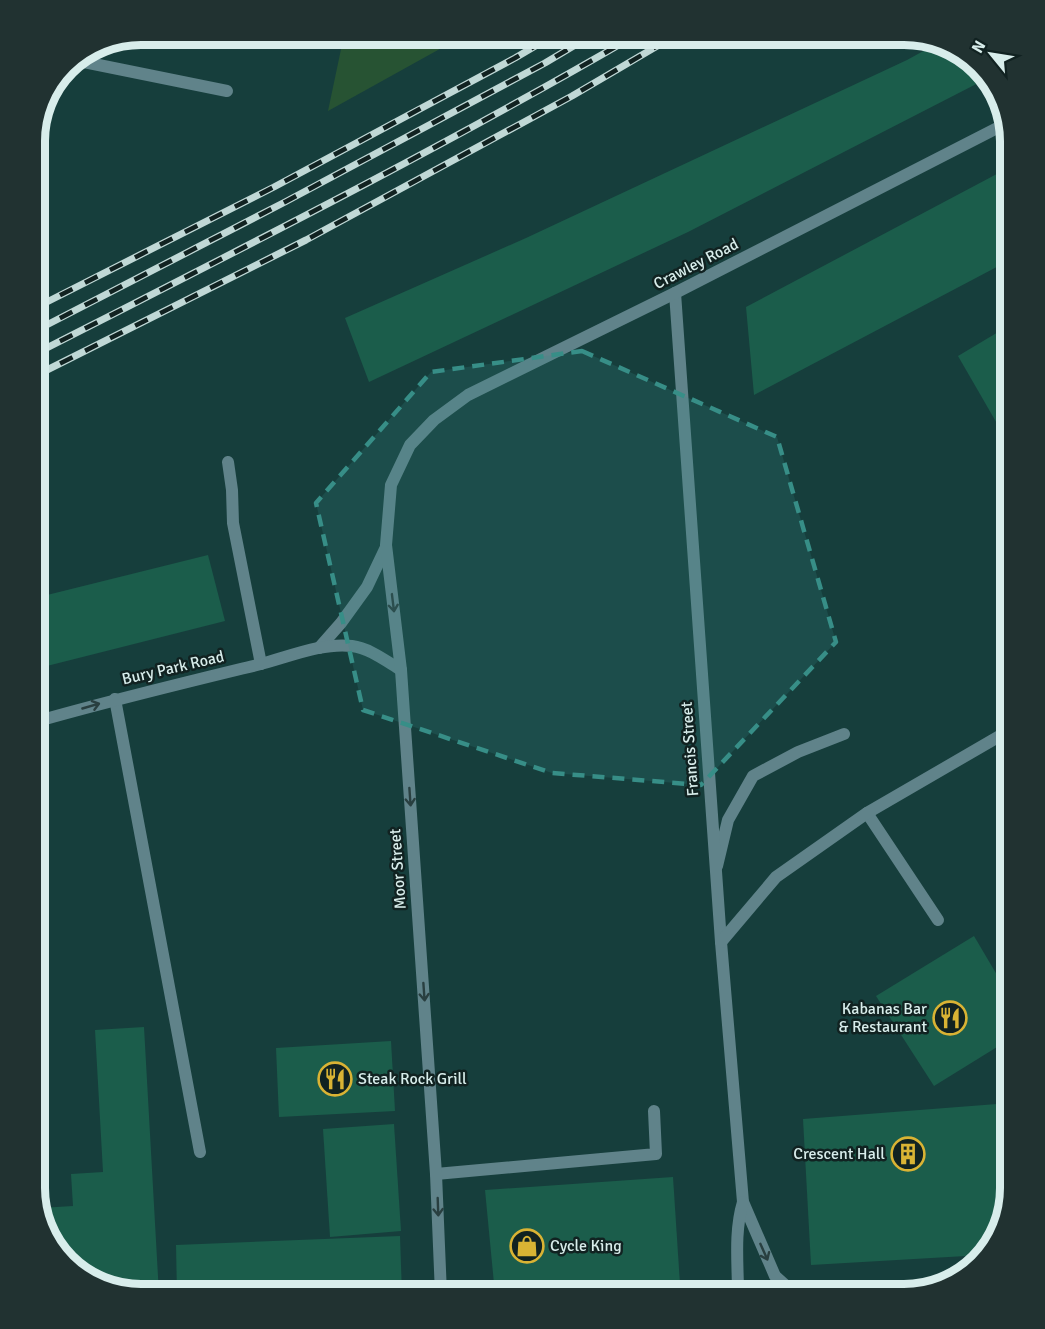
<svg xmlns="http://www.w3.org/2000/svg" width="1045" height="1329" font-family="Signika,sans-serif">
  <rect width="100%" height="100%" fill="#163e3c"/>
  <path fill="#275333" d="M344,35H465L328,111Z"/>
  <g fill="#1b5d4b">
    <path d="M938,43L958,49L988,78L688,232L369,382L345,318L526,238L907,60Z"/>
    <path d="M1010,167V260L754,395L746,307Z"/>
    <path d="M1010,325V446L958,356Z"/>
    <path d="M208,555L225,621L35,669V598Z"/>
    <path d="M974,936L1010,997V1039L934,1086L876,996Z"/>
    <path d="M47,989L48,1024L35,1025V990Z"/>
    <path d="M144,1027L159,1294H140L88,1280L52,1247L40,1208L73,1206L71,1174L103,1172L95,1030Z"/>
    <path d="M391,1041L395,1111L279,1117L276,1048Z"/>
    <path d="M1010,1103V1189L996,1241L983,1255L811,1265L803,1119Z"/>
    <path d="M394,1124L401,1231L330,1237L323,1129Z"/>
    <path d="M673,1177L680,1284L541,1294H495L485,1190Z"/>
    <path d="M400,1236L402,1294H177L176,1245Z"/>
  </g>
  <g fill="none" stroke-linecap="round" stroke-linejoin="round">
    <g stroke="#60838a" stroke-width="12">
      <path d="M228,462L232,490L233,523L261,664"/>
      <path d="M115,699L200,1152"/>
      <path d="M867,813L938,920"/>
      <path d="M717,866L728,820L753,776L798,752L844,734"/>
      <path d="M436,1174L656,1154L654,1111"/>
    </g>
    <g stroke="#60838a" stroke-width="12">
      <path d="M74,60L227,91"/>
      <path d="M675,293L721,942L743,1202L775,1276L795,1294"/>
      <path d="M319,648L341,623L367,587L386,547"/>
      <path d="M35,722C108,701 183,683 257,665C286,658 322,642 352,646C369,648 386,661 401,670"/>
      <path d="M721,942L776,877L867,813L1010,730"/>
      <path d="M441,1294L436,1174L401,670L386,545L391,485L410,445L434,420L468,395L675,293L1005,124"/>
      <path d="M738,1294C738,1264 734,1232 743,1202"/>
    </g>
    <defs>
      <g id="rail">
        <path d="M35,308L274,187L515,58L554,35"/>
        <path d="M35,331L285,202L545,63L592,35"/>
        <path d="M35,354C237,251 440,149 636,35"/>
        <path d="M35,376L306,240L572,96L676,35"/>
      </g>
    </defs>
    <use href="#rail" stroke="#c0d8d6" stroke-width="7"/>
    <use href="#rail" stroke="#112221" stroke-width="4.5" stroke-dasharray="14" stroke-linecap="butt"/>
  </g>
  <defs><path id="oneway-shaft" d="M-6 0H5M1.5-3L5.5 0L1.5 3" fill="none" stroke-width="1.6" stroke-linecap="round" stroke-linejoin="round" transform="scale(1.5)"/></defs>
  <g stroke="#293f40">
    <use href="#oneway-shaft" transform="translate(393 603) rotate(83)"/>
    <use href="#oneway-shaft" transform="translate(91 706) rotate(-16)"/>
    <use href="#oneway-shaft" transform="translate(410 797) rotate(86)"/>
    <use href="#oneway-shaft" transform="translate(424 992) rotate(86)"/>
    <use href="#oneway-shaft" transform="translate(438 1207) rotate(88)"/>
    <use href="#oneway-shaft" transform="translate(764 1252) rotate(66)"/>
  </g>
  <path fill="#378e87" fill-opacity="0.2" stroke="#378e87" stroke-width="4.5" stroke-dasharray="12 8" stroke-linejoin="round" d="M582,351L777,437L836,642L701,785L552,773L363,710L316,503L431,372Z"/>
  <defs>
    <symbol id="restaurant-ring" viewBox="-11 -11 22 22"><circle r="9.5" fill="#112221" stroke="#d9b334" stroke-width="1.5"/><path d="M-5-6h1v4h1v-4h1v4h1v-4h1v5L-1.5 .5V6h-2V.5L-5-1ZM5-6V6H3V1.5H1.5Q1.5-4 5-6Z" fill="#d9b334"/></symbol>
    <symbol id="building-ring" viewBox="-11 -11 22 22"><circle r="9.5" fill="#112221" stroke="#d9b334" stroke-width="1.5"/><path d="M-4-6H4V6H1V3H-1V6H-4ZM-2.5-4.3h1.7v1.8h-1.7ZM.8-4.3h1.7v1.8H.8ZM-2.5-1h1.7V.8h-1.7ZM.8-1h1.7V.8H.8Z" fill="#d9b334"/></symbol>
    <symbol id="shop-ring" viewBox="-11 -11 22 22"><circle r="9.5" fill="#112221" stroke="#d9b334" stroke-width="1.5"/><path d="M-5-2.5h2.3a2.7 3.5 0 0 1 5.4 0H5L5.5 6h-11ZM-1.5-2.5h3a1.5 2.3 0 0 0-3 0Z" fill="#d9b334"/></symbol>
  </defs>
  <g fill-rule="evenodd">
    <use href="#restaurant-ring" x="931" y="999" width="38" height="38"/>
    <use href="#restaurant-ring" x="316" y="1060" width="38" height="38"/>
    <use href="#building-ring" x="889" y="1135" width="38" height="38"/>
    <use href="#shop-ring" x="508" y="1227" width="38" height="38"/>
  </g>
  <g text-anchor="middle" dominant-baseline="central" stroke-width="5" stroke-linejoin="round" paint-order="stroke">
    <g font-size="16" fill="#d8edeb" stroke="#112221">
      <text transform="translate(696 264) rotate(-27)">Crawley Road</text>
      <text transform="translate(173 668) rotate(-13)">Bury Park Road</text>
      <text transform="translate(690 749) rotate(-94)">Francis Street</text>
      <text transform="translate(398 869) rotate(-94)">Moor Street</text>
    </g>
    <g font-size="16" fill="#d8edeb" stroke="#112221" text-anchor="end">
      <text x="927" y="1009">Kabanas Bar<tspan x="927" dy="18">&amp; Restaurant</tspan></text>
      <text x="358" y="1079" text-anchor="start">Steak Rock Grill</text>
      <text x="885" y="1154">Crescent Hall</text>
      <text x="550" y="1246" text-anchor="start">Cycle King</text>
    </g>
  </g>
  <path d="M0 0H1045V1329H0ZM141 45H904A96 96 0 0 1 1000 141V1188A96 96 0 0 1 904 1284H141A96 96 0 0 1 45 1188V141A96 96 0 0 1 141 45Z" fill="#213231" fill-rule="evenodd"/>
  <path fill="none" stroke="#d8edeb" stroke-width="8" d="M141 45H904A96 96 0 0 1 1000 141V1188A96 96 0 0 1 904 1284H141A96 96 0 0 1 45 1188V141A96 96 0 0 1 141 45Z"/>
  <g transform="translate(991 54) rotate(300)" stroke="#112221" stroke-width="4.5" paint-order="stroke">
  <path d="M0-4.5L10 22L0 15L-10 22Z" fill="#d8edeb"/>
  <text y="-9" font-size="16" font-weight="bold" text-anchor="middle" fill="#d8edeb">N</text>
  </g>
</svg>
